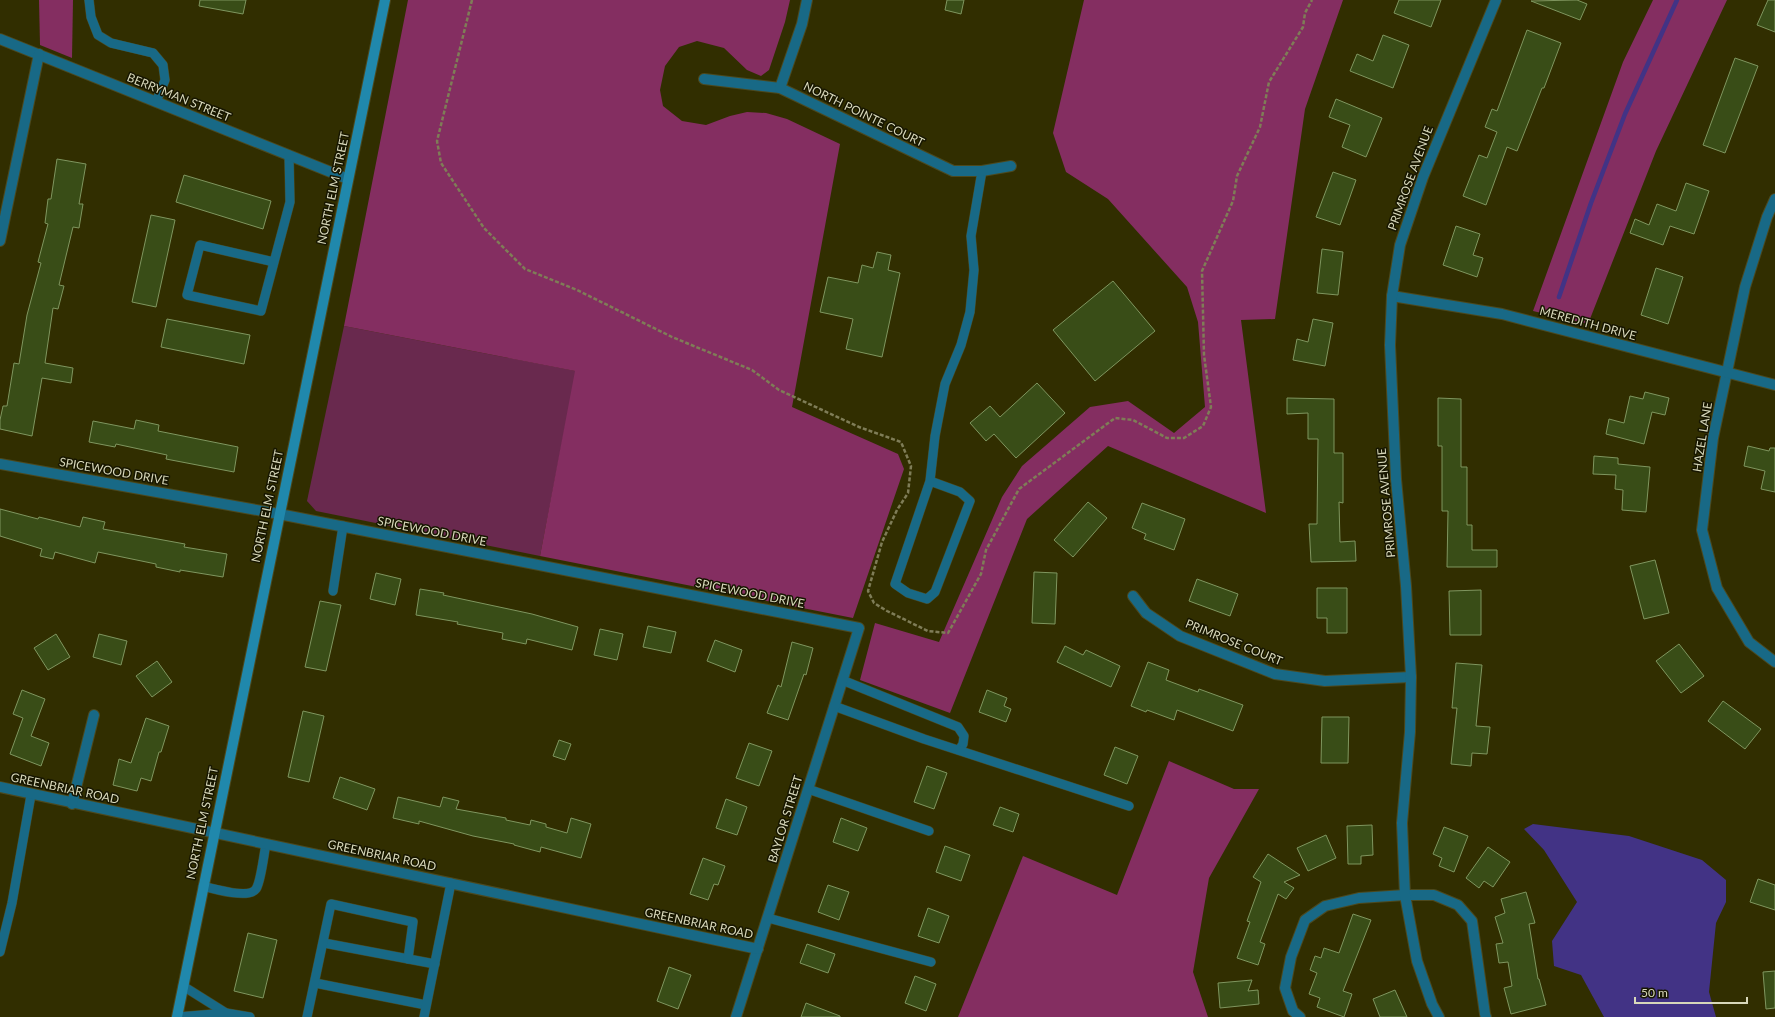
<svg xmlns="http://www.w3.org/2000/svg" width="1775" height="1017" font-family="Lato,sans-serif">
  <rect width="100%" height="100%" fill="#312e00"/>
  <path fill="#69294e" d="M344,326L576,371L540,556L316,511L307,501Z"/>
  <g fill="#842e61">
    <path d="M39,0H73L72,58L40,45Z"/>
    <path d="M408,0H790L785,22L769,70L761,76L747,70L724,48L697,41L679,47L665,66L660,90L663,106L682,121L706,125L730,116L747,112L766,113L787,119L840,144L792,407L898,454L904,469L853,618L540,556L575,371L344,326Z"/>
    <path d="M1084,0H1343L1305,109L1275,319L1241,320L1266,513L1108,446L1027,519L950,713L860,680L875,623L939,642L1002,497L1022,466L1090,407L1128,401L1174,433L1205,407L1198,322L1187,287L1108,199L1066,172L1053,133Z"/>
    <path d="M1653,0H1727L1656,151L1588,324L1533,311L1623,62Z"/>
    <path d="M1169,761L1234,789H1259L1209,878L1193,972L1208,1017H958L1023,856L1117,895Z"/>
  </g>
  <path fill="#423385" d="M1533,824L1629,836L1702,860L1726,880V902L1716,923L1709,992L1716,1017H1604L1581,975L1554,966L1552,941L1577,902L1544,850L1524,829Z"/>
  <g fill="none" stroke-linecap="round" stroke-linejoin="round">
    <path stroke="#423385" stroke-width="4.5" d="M1559,297L1591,203L1625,114L1677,0"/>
  </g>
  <g fill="#394d17" stroke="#7f965f">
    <path d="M200,0H246L243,14L199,6Z"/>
    <path d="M947,0H964L961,14L945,10Z"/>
    <path d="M1399,0H1441L1431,27L1394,13Z"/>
    <path d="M1577,0L1587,4L1580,20L1531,1Z"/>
    <path d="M1768,0H1775V32L1757,25Z"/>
    <path d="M1527,30L1561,43L1544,88H1542L1517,151L1507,147L1486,205L1463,196L1479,155L1487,158L1497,132L1485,127L1492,109L1497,111Z"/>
    <path d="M1383,35L1409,45L1393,88L1350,71L1357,54L1373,61Z"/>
    <path d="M1735,58L1758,66L1725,153L1703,145Z"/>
    <path d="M1336,99L1382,118L1366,157L1342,147L1350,125L1329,117Z"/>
    <path d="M57,159L86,164L79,204H83L79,228L73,227L59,285L64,286L58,309L53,308L45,363L73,368L71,383L42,378L32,436L0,429V420L3,406H7L14,363L19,364L27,315L41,263L38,262L48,224L45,223L48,199H51Z"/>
    <path d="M1333,172L1356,180L1340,225L1316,217Z"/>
    <path d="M184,175L271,201L263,229L176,202Z"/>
    <path d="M1686,183L1709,191L1694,234L1670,226L1663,245L1630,233L1635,219L1649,225L1657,204L1676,211Z"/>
    <path d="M151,215L175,220L156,307L132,302Z"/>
    <path d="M1456,226L1480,234L1473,255L1483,258L1477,277L1443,265Z"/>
    <path d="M1322,249L1343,252L1338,295L1317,293Z"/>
    <path d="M877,252L891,255L888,270L900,273L882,357L846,349L853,319L820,312L828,277L858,283L862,265L873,268Z"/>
    <path d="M1656,268L1683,277L1668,324L1641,315Z"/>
    <path d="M1113,281L1155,331L1095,381L1053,330Z"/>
    <path d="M167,319L250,335L244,364L161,347Z"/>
    <path d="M1313,319L1333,323L1325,366L1293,360L1297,339L1308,342Z"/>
    <path d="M1037,383L1065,413L1016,458L994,434L986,441L970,423L990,406L1000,417Z"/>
    <path d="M1645,392L1669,398L1665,415L1652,412L1644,444L1606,434L1609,419L1624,423L1630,396L1643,399Z"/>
    <path d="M1287,398L1334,399V453H1343V503L1339,502L1340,542L1355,541L1356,561L1311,562L1309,524H1317L1318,439H1308V413L1287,414Z"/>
    <path d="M1438,398L1461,399V467H1467V525H1472V550H1497V567H1447L1448,511H1442V446H1438Z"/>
    <path d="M136,420L159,425L158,431L238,447L234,472L166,459L167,455L116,444L115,447L89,442L93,421L134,429Z"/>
    <path d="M1748,446L1769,451L1770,448H1775V492L1761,489L1765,471L1744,466Z"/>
    <path d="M1594,456L1618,458V464L1650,467L1646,512L1622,510L1623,490L1615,489L1616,475L1593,474Z"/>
    <path d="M1088,502L1107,518L1073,557L1054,540Z"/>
    <path d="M1142,503L1185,519L1174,550L1144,539L1146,534L1132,528Z"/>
    <path d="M0,509L38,519L39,517L80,527L83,517L105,522L103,529L185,544L184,547L227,554L223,577L180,570V572L156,567V564L98,552L95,563L55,552L53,559L40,556L42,549L0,536Z"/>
    <path d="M1655,560L1669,613L1644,619L1630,566Z"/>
    <path d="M1034,572L1057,573L1055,624L1032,623Z"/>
    <path d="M376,573L401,579L395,605L370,599Z"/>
    <path d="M1197,579L1238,594L1230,616L1189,601Z"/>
    <path d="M1317,588H1347V633H1327V618H1317Z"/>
    <path d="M420,589L444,593L443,595L532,614L578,627L572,650L527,639L526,644L502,639L503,633L457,624L458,622L416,615Z"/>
    <path d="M1481,590V635H1450L1449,591Z"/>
    <path d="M320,601L341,605L326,671L305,667Z"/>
    <path d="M648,626L676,632L671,653L643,647Z"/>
    <path d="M600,629L623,634L617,660L594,655Z"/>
    <path d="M56,634L70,657L48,670L34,648Z"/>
    <path d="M99,634L127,641L121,665L93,657Z"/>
    <path d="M715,640L742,650L735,672L707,661Z"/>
    <path d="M792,642L813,648L806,675L804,674L788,720L767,713L778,685L781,687Z"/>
    <path d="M1679,644L1704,676L1681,693L1656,661Z"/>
    <path d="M1065,646L1083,655L1086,650L1120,666L1111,687L1057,662Z"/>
    <path d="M157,661L172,682L152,697L136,676Z"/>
    <path d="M1148,662L1169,670L1166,680L1198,692L1199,689L1243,705L1233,731L1177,710L1174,720L1147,710L1146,712L1131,706Z"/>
    <path d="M1456,663L1482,665L1476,726L1490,727L1487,754L1472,753L1471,766L1451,764L1457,708H1452Z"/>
    <path d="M22,690L45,699L31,736L49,743L41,766L10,754L23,718L13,714Z"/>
    <path d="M987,690L1007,698L1004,706L1011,709L1006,722L979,712Z"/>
    <path d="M1723,701L1761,729L1745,749L1708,721Z"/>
    <path d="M303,711L324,716L309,782L288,777Z"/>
    <path d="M1322,717H1349L1348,763H1321Z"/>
    <path d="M146,718L169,726L161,752H159L151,781L141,778L137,791L113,785L119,759L131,763Z"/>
    <path d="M559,740L571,744L565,760L553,756Z"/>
    <path d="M749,743L772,751L759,786L736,778Z"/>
    <path d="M1115,747L1138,756L1127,784L1104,775Z"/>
    <path d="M927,766L947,773L934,809L914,802Z"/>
    <path d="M340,777L375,789L367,810L333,798Z"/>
    <path d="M398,797L440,807L443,797L459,801L456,809L506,818V820L530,825L531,820L546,824V827L567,833L571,818L591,824L581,858L541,847L540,852L514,845V844L473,836L419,821V824L393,818Z"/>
    <path d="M726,799L747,807L737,835L716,828Z"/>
    <path d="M1000,807L1019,814L1013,832L993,825Z"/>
    <path d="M841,818L867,828L858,851L833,842Z"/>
    <path d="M1372,825L1373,855L1361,856V864H1348L1347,826Z"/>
    <path d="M1444,827L1468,836L1454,872L1439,866L1442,858L1433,854Z"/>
    <path d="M1326,835L1336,858L1308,871L1297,848Z"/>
    <path d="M945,846L970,855L961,881L936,872Z"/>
    <path d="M1488,847L1510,862L1493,887L1484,881L1479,888L1466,878Z"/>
    <path d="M1268,854L1300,875L1284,882L1294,888L1286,899L1278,894L1260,942L1265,944L1258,965L1237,958L1250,922L1247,921L1261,882L1253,877Z"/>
    <path d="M703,858L725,866L718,885L714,884L708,900L690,894Z"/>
    <path d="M1758,879L1775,885V910L1750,902Z"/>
    <path d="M828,885L849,892L839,920L818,912Z"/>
    <path d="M1526,892L1535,923L1529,924L1538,979H1539L1546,1005L1511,1014L1504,988L1512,986L1508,962L1499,963L1496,944L1503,943L1495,917L1505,913L1501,899Z"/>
    <path d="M928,908L949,916L939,943L918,936Z"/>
    <path d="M1353,914L1371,920L1343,991L1352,994L1344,1017L1317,1007L1320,998L1309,994L1317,973L1310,970L1315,956L1321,958L1324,948L1339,953Z"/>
    <path d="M248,933L277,940L263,998L234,991Z"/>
    <path d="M807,944L835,954L828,973L800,963Z"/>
    <path d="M669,967L691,975L678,1009L657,1001Z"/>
    <path d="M1775,971V1008L1766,1009L1763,972Z"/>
    <path d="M915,976L936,984L926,1011L905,1003Z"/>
    <path d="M1252,980L1248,991L1258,990L1259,1004L1220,1008L1218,983Z"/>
    <path d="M1395,990L1407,1017H1380L1373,999Z"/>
    <path d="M806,1003L840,1016V1017H801Z"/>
  </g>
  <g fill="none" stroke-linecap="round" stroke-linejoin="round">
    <defs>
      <g id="service">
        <path d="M89,0L91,17L98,35L111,43L153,53L163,65L165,80L156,102"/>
        <path d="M274,262L200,245L187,295L261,311L290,202L289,155"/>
        <path d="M930,481L960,492L970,501L935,592L927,599L908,593L895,584L930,481L935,436L945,384L961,345L970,312L974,270L971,236L982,171"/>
        <path d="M333,591L343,526"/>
        <path d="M842,680L958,727L964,736L963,744L959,750"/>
        <path d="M834,706L924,739L1129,806"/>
        <path d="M808,789L929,831"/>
        <path d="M203,886C214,889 249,899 256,889C261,882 264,853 266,844"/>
        <path d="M768,918L931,962"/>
        <path d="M324,943L435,964"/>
        <path d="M0,952L12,903L31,795"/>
        <path d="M315,983L426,1005"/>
        <path d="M183,986L226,1013"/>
        <path d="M177,1017L226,1013L250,1017"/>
        <path d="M307,1017L331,904L413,922L408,959"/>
        <path d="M424,1017L451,883"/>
      </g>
      <g id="minor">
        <path d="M0,39L348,179"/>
        <path d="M704,79L780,88L953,171H982L1011,166"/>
        <path d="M780,88L802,24L807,0"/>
        <path d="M1775,199L1767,217L1745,287L1713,438L1702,530L1717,588L1749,642L1775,662"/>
        <path d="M0,241L39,54"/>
        <path d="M1392,296L1502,314L1775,385"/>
        <path d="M0,464L279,514L859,628L736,1017"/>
        <path d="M1133,596L1146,613L1180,636L1275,674L1325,681L1411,677"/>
        <path d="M0,787L758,949"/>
        <path d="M72,804L94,715"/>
        <path d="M1300,1017L1293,1011L1285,988L1291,957L1305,920L1325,906L1359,898L1405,895H1434L1458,905L1472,921L1485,1014L1486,1017"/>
        <path d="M1439,1017L1432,1004L1417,961L1405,895L1402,823L1410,732L1411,677L1406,586L1396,479L1390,345L1392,296L1400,245L1423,177L1496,0"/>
      </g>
      <path id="secondary" d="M177,1017L385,0"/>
    </defs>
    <use href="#service" stroke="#4c491e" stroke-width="10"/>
    <use href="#minor" stroke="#4c491e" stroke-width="12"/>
    <use href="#secondary" stroke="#4c491e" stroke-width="12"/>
    <path stroke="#7f7d57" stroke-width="2.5" stroke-dasharray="4 2" stroke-linecap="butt" d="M472,0L437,141L441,163L484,228L525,269L577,290L672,337L752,370L779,390L859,427L901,442L911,466L908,493L897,510L882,542L868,591L874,603L887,611L928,631L948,633L981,574L986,550L1019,489L1115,418L1133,420L1167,438H1184L1203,426L1211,407L1204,355L1202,271L1233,201L1237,176L1260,127L1269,82L1303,27L1305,13L1312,0"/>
    <use href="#service" stroke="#186986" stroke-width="9"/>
    <use href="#minor" stroke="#186986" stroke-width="10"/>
    <use href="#secondary" stroke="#2088ac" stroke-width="10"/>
  </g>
  <g text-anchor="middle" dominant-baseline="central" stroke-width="3" stroke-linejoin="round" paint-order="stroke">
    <g font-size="12" fill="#d8d8ba" stroke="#171600">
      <text transform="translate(179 97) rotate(22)">BERRYMAN STREET</text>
      <text transform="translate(864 114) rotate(26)">NORTH POINTE COURT</text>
      <text transform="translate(1410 178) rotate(-70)">PRIMROSE AVENUE</text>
      <text transform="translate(333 188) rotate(-78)">NORTH ELM STREET</text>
      <text transform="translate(1588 323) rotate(15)">MEREDITH DRIVE</text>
      <text transform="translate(1702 437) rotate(-81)">HAZEL LANE</text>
      <text transform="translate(114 471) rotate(10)">SPICEWOOD DRIVE</text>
      <text transform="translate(1386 503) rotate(-95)">PRIMROSE AVENUE</text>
      <text transform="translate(267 506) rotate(-78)">NORTH ELM STREET</text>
      <text transform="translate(432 531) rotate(11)">SPICEWOOD DRIVE</text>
      <text transform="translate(750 593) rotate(11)">SPICEWOOD DRIVE</text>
      <text transform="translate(1234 642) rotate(22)">PRIMROSE COURT</text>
      <text transform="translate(65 788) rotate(12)">GREENBRIAR ROAD</text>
      <text transform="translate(785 819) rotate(-73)">BAYLOR STREET</text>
      <text transform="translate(202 823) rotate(-78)">NORTH ELM STREET</text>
      <text transform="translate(382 855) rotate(12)">GREENBRIAR ROAD</text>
      <text transform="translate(699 923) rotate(12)">GREENBRIAR ROAD</text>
    </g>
  </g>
  <path d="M1635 997v6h112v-6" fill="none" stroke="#d8d8ba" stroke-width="2"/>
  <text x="1641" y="997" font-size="12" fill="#d8d8ba" stroke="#171600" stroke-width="3" paint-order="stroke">50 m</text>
</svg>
